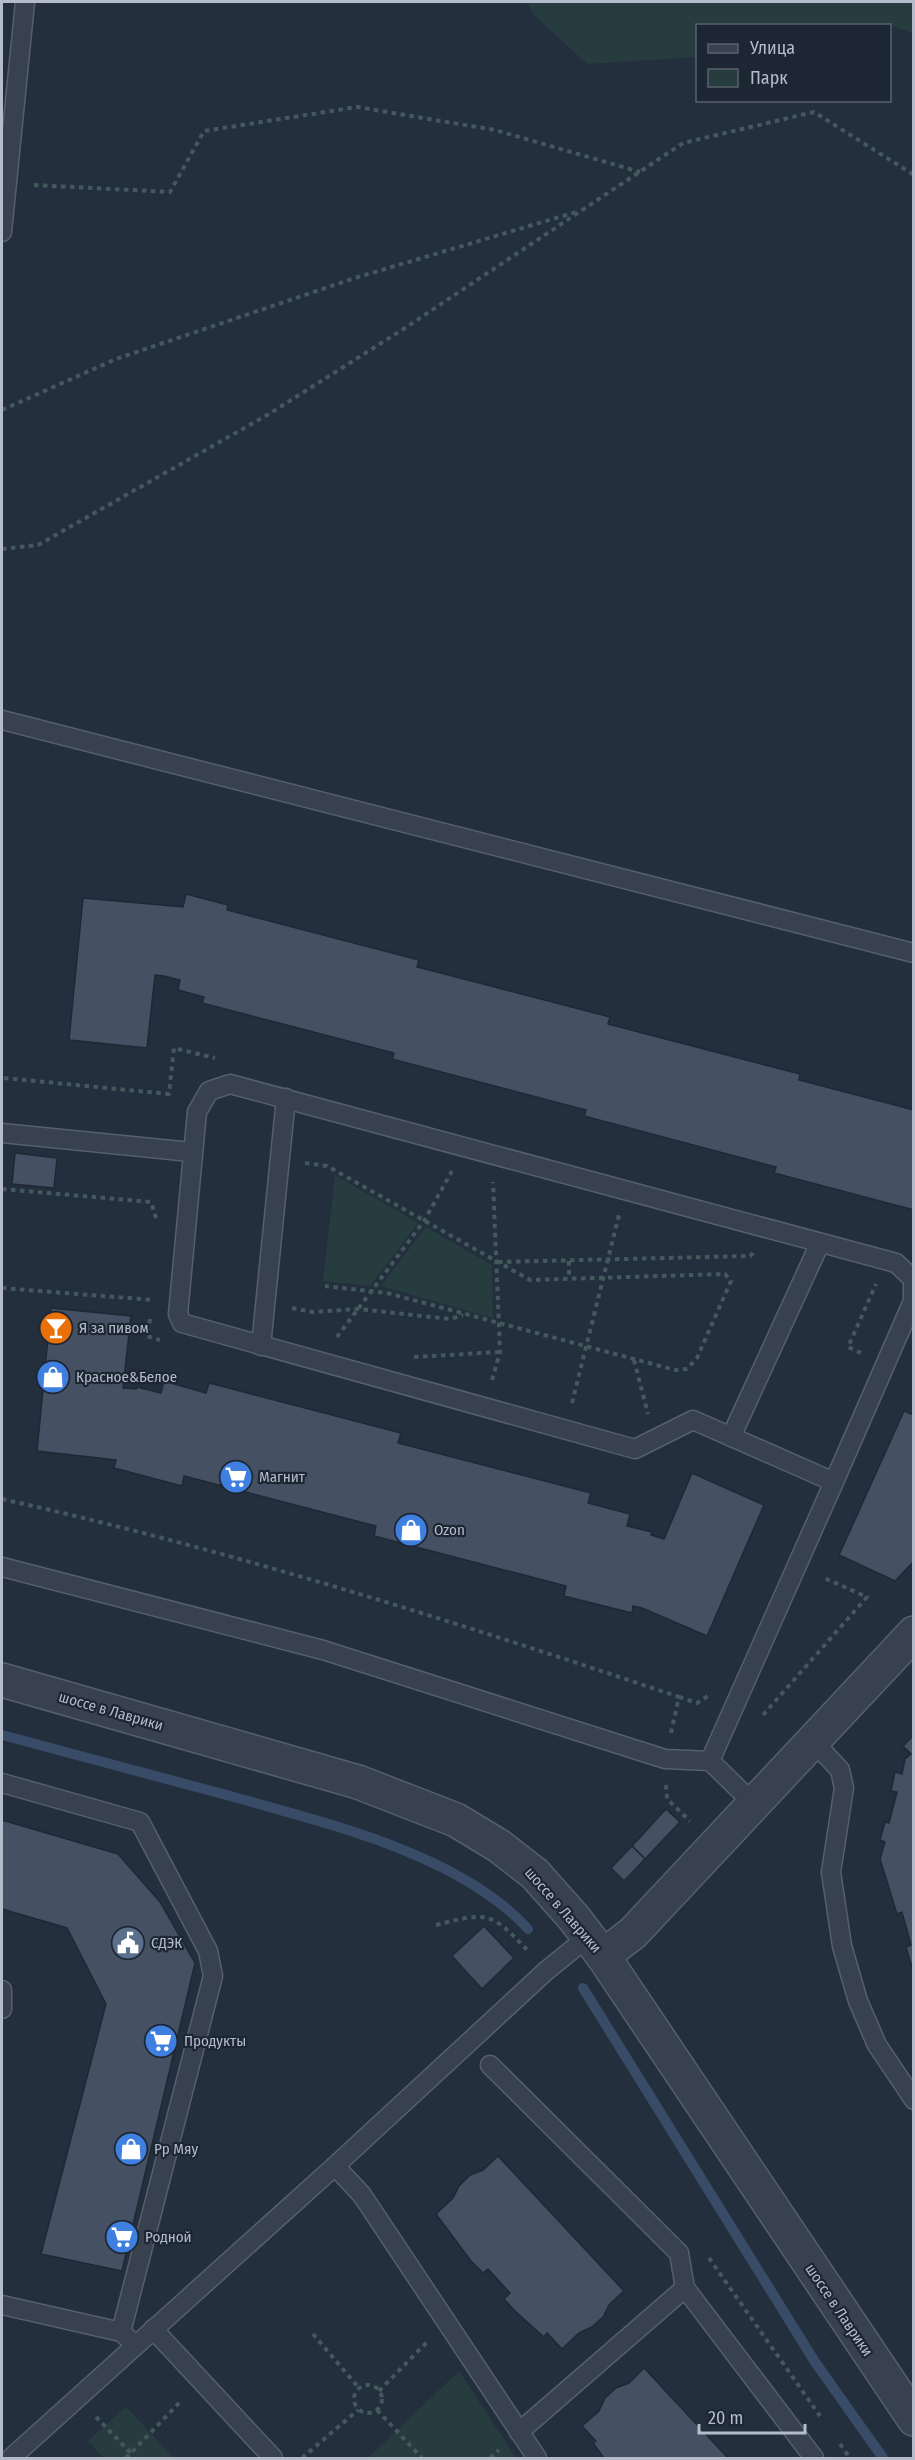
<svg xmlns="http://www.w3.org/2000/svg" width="915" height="2460" font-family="'Fira Sans Condensed',sans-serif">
  <rect width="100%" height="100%" fill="#242f3e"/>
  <g fill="#263c3f">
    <path d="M527,2H913V33L887,25L698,26L697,57L587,64L534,15Z"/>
    <path d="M335,1175L418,1223L370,1286L323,1281Z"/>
    <path d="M426,1227L492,1265L493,1318L381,1286Z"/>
    <path d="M459,2371L516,2458H368Z"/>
    <path d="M126,2407L174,2458H104L88,2441Z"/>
  </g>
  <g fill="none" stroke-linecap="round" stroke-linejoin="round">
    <g stroke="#394c67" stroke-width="10">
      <path d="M2,1735C79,1756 157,1776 234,1797C328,1824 460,1854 528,1929"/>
      <path d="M583,1988L815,2362L883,2458"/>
    </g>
  </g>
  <g fill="#455162" stroke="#1f2835" stroke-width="1.5">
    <path d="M186,894L228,905L227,910L419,960L417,967L610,1017L608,1024L800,1074L799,1080L914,1110V1210L774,1173L776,1167L584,1116L586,1110L392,1059L394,1053L202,1003L204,997L178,990L180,980L164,976L155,975L147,1048L69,1040L83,898L183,907Z"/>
    <path d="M15,1153L57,1158L54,1188L12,1184Z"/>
    <path d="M51,1308L131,1316L123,1388L136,1389L137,1387L161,1393L164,1381L206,1393L209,1383L401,1433L398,1443L591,1493L588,1503L630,1514L627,1526L652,1532L651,1535L664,1539L692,1473L764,1505L707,1636L642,1608L633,1606L632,1613L564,1596L566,1586L374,1536L376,1526L184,1476L182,1486L114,1468L116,1460L37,1451Z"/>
    <path d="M904,1411L914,1415V1561L895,1581L839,1555Z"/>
    <path d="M914,1735V1974L906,1947L911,1945L902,1912L897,1914L880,1859L885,1842L880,1840L885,1822L889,1823L897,1792L891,1791L895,1772L902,1774L905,1759L911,1754L903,1746Z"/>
    <path d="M666,1809L680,1822L645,1859L632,1846Z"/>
    <path d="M2,1820L118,1854L160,1902L195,1963L122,2271L41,2254L106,2004L67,1928L2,1909Z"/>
    <path d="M632,1846L645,1859L624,1881L611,1868Z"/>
    <path d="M484,1926L514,1958L482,1989L452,1956Z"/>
    <path d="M498,2156L624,2291L609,2305L603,2317L592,2327L579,2333L562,2349L547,2333L544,2337L515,2311L504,2299L510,2293L488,2269L483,2273L471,2261L436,2214L453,2198L459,2186L470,2175L483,2170Z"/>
    <path d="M644,2368L728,2458H604L593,2443L596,2441L582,2426L599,2411L605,2398L616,2388L629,2383Z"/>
  </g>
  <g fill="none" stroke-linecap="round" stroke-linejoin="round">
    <defs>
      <g id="service">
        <path d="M2,232L25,2"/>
        <path d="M2,720L914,953"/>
        <path d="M2,1133L191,1152"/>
        <path d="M261,1346L286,1098"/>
        <path d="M731,1437L820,1243"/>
        <path d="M2,1567L323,1650L665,1759L710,1761L753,1803"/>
        <path d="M813,1741L840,1770L844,1788L831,1872L842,1946L858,2001L877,2045L914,2100"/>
        <path d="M710,1761L834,1482L693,1420L635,1449L182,1323L178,1314L197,1112L209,1091L230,1084L896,1263L913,1279V1301L834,1482"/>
        <path d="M2,1783L140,1822L208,1951L213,1976L121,2332"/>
        <path d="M2,1990V2009"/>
        <path d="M490,2065L679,2253L685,2288L814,2458"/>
        <path d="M335,2166L362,2195L537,2458"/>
        <path d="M2,2305L121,2332L130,2340"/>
        <path d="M153,2329L273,2458"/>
        <path d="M519,2432L685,2288"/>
        <path d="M11,2458L335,2166L546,1971L589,1936"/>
      </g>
      <path id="minor" d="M603,1956L633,1933L914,1633"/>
      <path id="tertiary" d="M2,1680L358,1782L456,1820L499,1846L535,1874L574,1918L603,1956L914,2419"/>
    </defs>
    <use href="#service" stroke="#565f6c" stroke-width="21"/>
    <use href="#minor" stroke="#565f6c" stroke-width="36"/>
    <use href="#tertiary" stroke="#565f6c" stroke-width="36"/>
    <g stroke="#44595c" stroke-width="4" stroke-dasharray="4.5 4.5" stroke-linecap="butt">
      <path d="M34,185L170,192L204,131L357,107L495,130L640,172"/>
      <path d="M2,410L116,359L355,278L576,212"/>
      <path d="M2,549L38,545L269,414L405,328L683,143L814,112L914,175"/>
      <path d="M4,1078L169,1094L174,1048L215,1058"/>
      <path d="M305,1163L327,1166L530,1280L725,1274L731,1281L697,1358L687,1369L675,1370L387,1293L325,1286"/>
      <path d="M2,1189L151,1202L157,1221"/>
      <path d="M569,1261V1279"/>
      <path d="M498,1262L750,1256L753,1253"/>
      <path d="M2,1288L153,1300"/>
      <path d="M292,1308L313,1312L358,1309L450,1319L463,1315"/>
      <path d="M150,1319L147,1336L160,1340"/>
      <path d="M337,1337L424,1221L452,1171"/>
      <path d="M861,1353L848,1347L876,1284"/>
      <path d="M414,1357L500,1352"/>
      <path d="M634,1360L648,1414"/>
      <path d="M492,1380L500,1352L493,1182"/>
      <path d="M572,1403L619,1215"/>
      <path d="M2,1499C231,1550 456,1622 679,1697L671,1733"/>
      <path d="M679,1697L697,1703L708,1696"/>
      <path d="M763,1715L867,1597L822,1577"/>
      <path d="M666,1785L667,1799L690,1821"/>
      <path d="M436,1925C487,1912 491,1911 528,1951"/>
      <path d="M709,2258L820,2416"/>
      <path d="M313,2334L359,2388"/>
      <circle cx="368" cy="2399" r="14"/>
      <path d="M379,2391L427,2342"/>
      <path d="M377,2410L422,2458"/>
      <path d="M96,2417L131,2453"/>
      <path d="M840,2444L850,2458"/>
      <path d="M126,2458L181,2401"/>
      <path d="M302,2458L358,2410"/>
      <path d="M490,2458L499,2450"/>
    </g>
    <use href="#service" stroke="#38414e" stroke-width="18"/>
    <use href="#minor" stroke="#38414e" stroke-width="33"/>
    <use href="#tertiary" stroke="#38414e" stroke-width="33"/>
  </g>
  <defs>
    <symbol id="bar-disc" viewBox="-11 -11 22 22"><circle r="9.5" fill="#e8710a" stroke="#1d2633"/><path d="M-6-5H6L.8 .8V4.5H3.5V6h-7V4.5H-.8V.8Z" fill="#fff"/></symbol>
    <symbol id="shop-disc" viewBox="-11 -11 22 22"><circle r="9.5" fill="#3f7fe0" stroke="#1d2633"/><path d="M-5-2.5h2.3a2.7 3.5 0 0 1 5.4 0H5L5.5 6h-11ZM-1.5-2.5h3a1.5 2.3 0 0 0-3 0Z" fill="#fff"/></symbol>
    <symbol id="supermarket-disc" viewBox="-11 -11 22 22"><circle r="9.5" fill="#3f7fe0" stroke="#1d2633"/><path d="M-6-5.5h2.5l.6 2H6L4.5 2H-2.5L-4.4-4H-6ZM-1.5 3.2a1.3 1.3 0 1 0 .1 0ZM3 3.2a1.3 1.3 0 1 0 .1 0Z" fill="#fff"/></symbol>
    <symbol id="civic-disc" viewBox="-11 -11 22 22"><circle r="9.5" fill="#5c6f8a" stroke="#1d2633"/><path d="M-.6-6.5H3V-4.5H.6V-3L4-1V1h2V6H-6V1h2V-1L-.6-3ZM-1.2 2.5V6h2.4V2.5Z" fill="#fff"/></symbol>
  </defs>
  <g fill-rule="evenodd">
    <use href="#bar-disc" x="37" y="1309" width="38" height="38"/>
    <use href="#shop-disc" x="34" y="1358" width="38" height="38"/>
    <use href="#supermarket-disc" x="217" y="1458" width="38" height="38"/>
    <use href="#shop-disc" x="392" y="1511" width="38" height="38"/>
    <use href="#civic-disc" x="109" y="1924" width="38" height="38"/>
    <use href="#supermarket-disc" x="142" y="2022" width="38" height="38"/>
    <use href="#shop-disc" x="112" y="2130" width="38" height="38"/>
    <use href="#supermarket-disc" x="103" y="2218" width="38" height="38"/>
  </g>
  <g text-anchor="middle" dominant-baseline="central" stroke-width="4.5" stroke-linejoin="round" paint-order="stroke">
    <g font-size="15" fill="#b4bcc9" stroke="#1d2633" text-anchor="start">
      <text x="79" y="1328">Я за пивом</text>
      <text x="76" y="1377">Красное&amp;Белое</text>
      <text x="259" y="1477">Магнит</text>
      <text x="434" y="1530">Ozon</text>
      <text x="151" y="1943">СДЭК</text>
      <text x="184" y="2041">Продукты</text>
      <text x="154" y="2149">Рр Мяу</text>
      <text x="145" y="2237">Родной</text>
    </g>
    <g font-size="15" fill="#b4bcc9" stroke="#1d2633">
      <text transform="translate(111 1711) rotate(16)">шоссе в Лаврики</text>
      <text transform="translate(563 1910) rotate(49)">шоссе в Лаврики</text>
      <text transform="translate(839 2310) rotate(56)">шоссе в Лаврики</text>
    </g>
  </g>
  <rect width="915" height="2460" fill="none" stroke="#b4bcc9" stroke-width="6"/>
  <rect x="696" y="24" width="195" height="78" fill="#1d2633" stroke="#59626f" stroke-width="1.5"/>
  <rect x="708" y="44" width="30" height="9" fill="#38414e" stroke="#59626f" stroke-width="1.5"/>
  <text x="750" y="54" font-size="18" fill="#b4bcc9">Улица</text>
  <rect x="708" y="69" width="30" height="18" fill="#263c3f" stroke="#59626f" stroke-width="1.5"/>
  <text x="750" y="84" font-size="18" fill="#b4bcc9">Парк</text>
  <path d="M699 2424v9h106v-9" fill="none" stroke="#b4bcc9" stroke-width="3"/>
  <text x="708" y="2424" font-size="18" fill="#b4bcc9" stroke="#1d2633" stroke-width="4.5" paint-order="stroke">20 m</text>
</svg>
